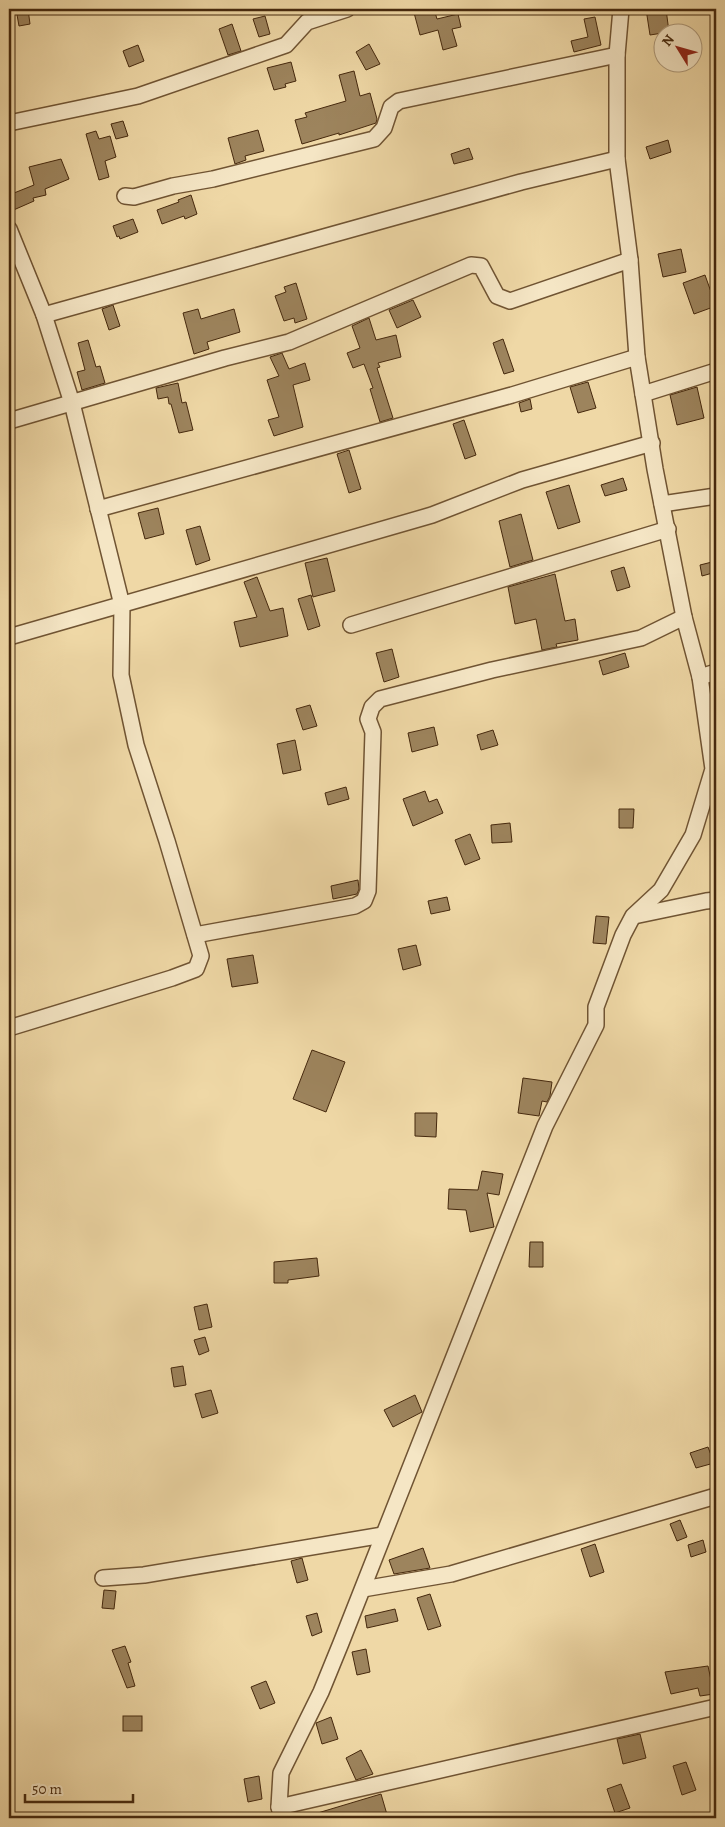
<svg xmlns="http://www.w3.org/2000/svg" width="725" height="1827" font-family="Alegreya,serif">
  <rect width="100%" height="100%" fill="#efd8a6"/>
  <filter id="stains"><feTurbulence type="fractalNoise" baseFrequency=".004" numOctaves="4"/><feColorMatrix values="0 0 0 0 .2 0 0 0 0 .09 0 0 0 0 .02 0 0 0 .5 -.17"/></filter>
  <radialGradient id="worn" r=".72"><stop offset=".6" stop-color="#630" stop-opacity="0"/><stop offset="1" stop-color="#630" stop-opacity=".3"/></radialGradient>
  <g fill="#9d845d" stroke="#45280d">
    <path d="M16,9H28L30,24L19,26Z"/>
    <path d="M413,9H434L437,19L458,14L461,27L452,29L457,46L443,50L438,30L420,35Z"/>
    <path d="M646,9H666L669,32L650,35Z"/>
    <path d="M265,16L270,34L259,37L253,19Z"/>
    <path d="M595,17L601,45L574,52L571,41L588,37L584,19Z"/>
    <path d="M232,24L241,51L228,55L219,29Z"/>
    <path d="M369,44L380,64L366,70L356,52Z"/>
    <path d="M138,45L144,61L129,67L123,51Z"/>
    <path d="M291,62L296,81L285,84L286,87L274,90L267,68Z"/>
    <path d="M354,71L360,96L370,93L377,119L376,123L339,135V133L302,144L295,120L307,117L305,113L346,101L339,75Z"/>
    <path d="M123,121L128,136L116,139L111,124Z"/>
    <path d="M258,130L264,151L245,156L246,160L235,164L228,138Z"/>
    <path d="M96,131L99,139L110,136L116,157L105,161L109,177L99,180L86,134Z"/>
    <path d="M668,140L671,152L650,159L646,147Z"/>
    <path d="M469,148L473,159L454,164L451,154Z"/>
    <path d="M61,159L69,179L45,189L46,195L33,198L34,201L9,212V195L34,185L29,167Z"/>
    <path d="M191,195L197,214L185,219L184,216L162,224L157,210L179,202L178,200Z"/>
    <path d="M133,219L138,232L120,239L119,236L117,237L113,226Z"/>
    <path d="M681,249L686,272L663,277L658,254Z"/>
    <path d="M705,275L716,306L694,314L683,283Z"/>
    <path d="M296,283L307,319L295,323L294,318L284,321L275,296L286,292L284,287Z"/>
    <path d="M413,300L421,317L397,328L389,310Z"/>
    <path d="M113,305L120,326L109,330L102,309Z"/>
    <path d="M198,309L201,319L234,309L240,332L207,342L209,349L194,354L183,313Z"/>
    <path d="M369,318L376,340L396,335L401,357L378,363L380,367L377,368L393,418L380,422L370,389L373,388L364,364L353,368L347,353L360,348L352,326Z"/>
    <path d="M503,339L514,371L504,374L493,343Z"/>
    <path d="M88,340L96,367L100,366L105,383L82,390L77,372L85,370L78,343Z"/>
    <path d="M282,353L289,369L305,363L310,380L293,385L303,427L274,436L268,420L279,417L267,380L279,376L270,357Z"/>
    <path d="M588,382L596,408L578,413L570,387Z"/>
    <path d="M178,383L182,403L186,402L193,430L179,433L171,404H169L168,397L158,399L156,388Z"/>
    <path d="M697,387L704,418L677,425L670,395Z"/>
    <path d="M530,399L532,409L521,412L519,403Z"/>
    <path d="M464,420L476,455L465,459L453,424Z"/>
    <path d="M349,450L361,489L349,493L337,454Z"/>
    <path d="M623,478L627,490L605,496L601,485Z"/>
    <path d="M569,485L580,522L558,529L546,492Z"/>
    <path d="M158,508L164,534L145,539L138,513Z"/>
    <path d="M521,514L533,560L510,567L499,521Z"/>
    <path d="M200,526L210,560L196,565L186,530Z"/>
    <path d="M327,558L335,591L313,597L305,563Z"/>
    <path d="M716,561V572L702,576L700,565Z"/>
    <path d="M624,567L630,587L617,591L611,571Z"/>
    <path d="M555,574L565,621L575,619L578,640L556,644L557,647L542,650L536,619L515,624L508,587Z"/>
    <path d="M257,577L270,611L283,608L288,636L240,647L234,622L257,617L244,582Z"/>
    <path d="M311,595L320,626L308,630L298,599Z"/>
    <path d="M392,649L399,677L384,682L376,653Z"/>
    <path d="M625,653L629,667L603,675L599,661Z"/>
    <path d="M310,705L317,726L303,730L296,709Z"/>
    <path d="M434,727L438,745L412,752L408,733Z"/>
    <path d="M493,730L498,745L481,750L477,735Z"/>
    <path d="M295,740L301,770L283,774L277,744Z"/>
    <path d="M346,787L349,799L328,805L325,793Z"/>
    <path d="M425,791L429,802L437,799L443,813L413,826L403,799Z"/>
    <path d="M619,809H634L633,828H619Z"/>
    <path d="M510,823L512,842L492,843L491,825Z"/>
    <path d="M470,834L480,859L465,865L455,840Z"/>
    <path d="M358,880L359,889L357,894L333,899L331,886Z"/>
    <path d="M447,897L450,910L431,914L428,901Z"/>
    <path d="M596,916L609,917L606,944L593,943Z"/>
    <path d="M416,945L421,965L403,970L398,949Z"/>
    <path d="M253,955L258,983L232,987L227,959Z"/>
    <path d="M312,1050L345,1062L326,1112L293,1099Z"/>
    <path d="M523,1078L552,1082L550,1096L547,1102L542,1101L539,1116L518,1113Z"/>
    <path d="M415,1113H437L436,1137L415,1136Z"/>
    <path d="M482,1171L503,1174L499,1195L487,1193L494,1227L470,1232L466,1210L448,1209L449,1189L478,1190Z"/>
    <path d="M530,1242H543V1267H529Z"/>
    <path d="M317,1258L319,1276L288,1280V1283H274V1262Z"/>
    <path d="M207,1304L212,1327L199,1330L194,1307Z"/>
    <path d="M205,1337L209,1351L199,1355L194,1340Z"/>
    <path d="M183,1366L186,1385L174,1387L171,1368Z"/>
    <path d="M211,1390L218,1413L202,1418L195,1394Z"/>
    <path d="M415,1395L422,1412L393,1427L384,1410Z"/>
    <path d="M708,1447L714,1463L696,1468L690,1453Z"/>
    <path d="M680,1520L687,1537L677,1541L670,1524Z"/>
    <path d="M703,1540L706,1552L691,1557L688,1545Z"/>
    <path d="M595,1544L604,1572L590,1577L581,1549Z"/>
    <path d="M423,1548L430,1568L394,1574L389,1560Z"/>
    <path d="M302,1558L308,1580L297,1583L291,1561Z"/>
    <path d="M104,1590L116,1591L114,1609L102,1608Z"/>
    <path d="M430,1594L441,1626L428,1630L417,1598Z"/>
    <path d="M395,1609L398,1621L367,1628L365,1616Z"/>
    <path d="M317,1613L322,1632L312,1636L306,1616Z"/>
    <path d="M125,1646L131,1662L128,1663L135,1686L127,1688L112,1650Z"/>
    <path d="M366,1649L370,1672L357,1675L352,1652Z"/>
    <path d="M708,1666L714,1694L700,1696L698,1688L671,1694L665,1672Z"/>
    <path d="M266,1681L275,1703L260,1709L251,1687Z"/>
    <rect x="123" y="1716" width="19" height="15"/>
    <path d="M331,1717L338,1739L322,1744L316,1723Z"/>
    <path d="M640,1734L646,1758L623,1764L617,1739Z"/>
    <path d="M361,1750L373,1774L356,1780L346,1758Z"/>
    <path d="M686,1762L696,1790L682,1795L673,1766Z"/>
    <path d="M259,1776L262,1799L248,1802L244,1779Z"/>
    <path d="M621,1784L630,1808L615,1813L607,1789Z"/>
    <path d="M381,1794L388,1818H312L311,1815Z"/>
  </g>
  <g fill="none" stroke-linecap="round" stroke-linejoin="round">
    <defs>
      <g id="minor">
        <path d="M9,123L138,96L286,45L307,22L347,9"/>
        <path d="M125,196L134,197L173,186L213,179L374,139L384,128L391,107L399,101L617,55"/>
        <path d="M9,229L44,315L72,403L122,605L121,675L136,745L167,841L201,956L196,969L172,978L9,1028"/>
        <path d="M44,315L521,182L617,159"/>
        <path d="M643,394L716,371"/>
        <path d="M9,421L225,358L289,342L471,265L481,266L497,296L510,301L630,260"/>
        <path d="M662,504L716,496"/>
        <path d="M98,509L512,395L637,357"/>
        <path d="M351,625L668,529"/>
        <path d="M9,637L432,515L522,480L652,443"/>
        <path d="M700,677L716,672"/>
        <path d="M634,916L706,901L716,900"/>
        <path d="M195,935L355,906L364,901L368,891L373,732L368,719L372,707L380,699L492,670L641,638L684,617"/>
        <path d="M103,1578L144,1575L383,1535"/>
        <path d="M363,1589L451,1574L716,1496"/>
        <path d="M279,1807L716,1707"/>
        <path d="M282,1818L279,1807L281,1773L321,1692L341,1643L545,1126L596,1025V1007L623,935L633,916L661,890L693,835L713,769L700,677L684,617L655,469L637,357L630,260L617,159V55L621,9"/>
      </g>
    </defs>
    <use href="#minor" stroke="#705433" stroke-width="18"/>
    <use href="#minor" stroke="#f5e6c5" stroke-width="15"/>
  </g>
  <rect width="725" height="1827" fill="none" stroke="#efd8a6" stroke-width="30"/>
  <rect x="10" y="10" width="705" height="1807" fill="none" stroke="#45280d" stroke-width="2.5"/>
  <rect x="15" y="15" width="695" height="1797" fill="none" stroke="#45280d"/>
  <g transform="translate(678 48) rotate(307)"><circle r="24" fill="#f5e6c5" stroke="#af9a7b"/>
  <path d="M0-4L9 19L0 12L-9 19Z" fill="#8f2418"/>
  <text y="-8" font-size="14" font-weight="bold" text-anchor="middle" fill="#45280d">N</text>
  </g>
  <path d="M25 1794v8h108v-8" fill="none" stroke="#45280d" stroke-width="2.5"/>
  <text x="32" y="1794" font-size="15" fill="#45280d" stroke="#f5e6c5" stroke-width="4" paint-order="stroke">50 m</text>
  <rect width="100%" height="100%" filter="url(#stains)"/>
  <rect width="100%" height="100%" fill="url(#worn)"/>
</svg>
